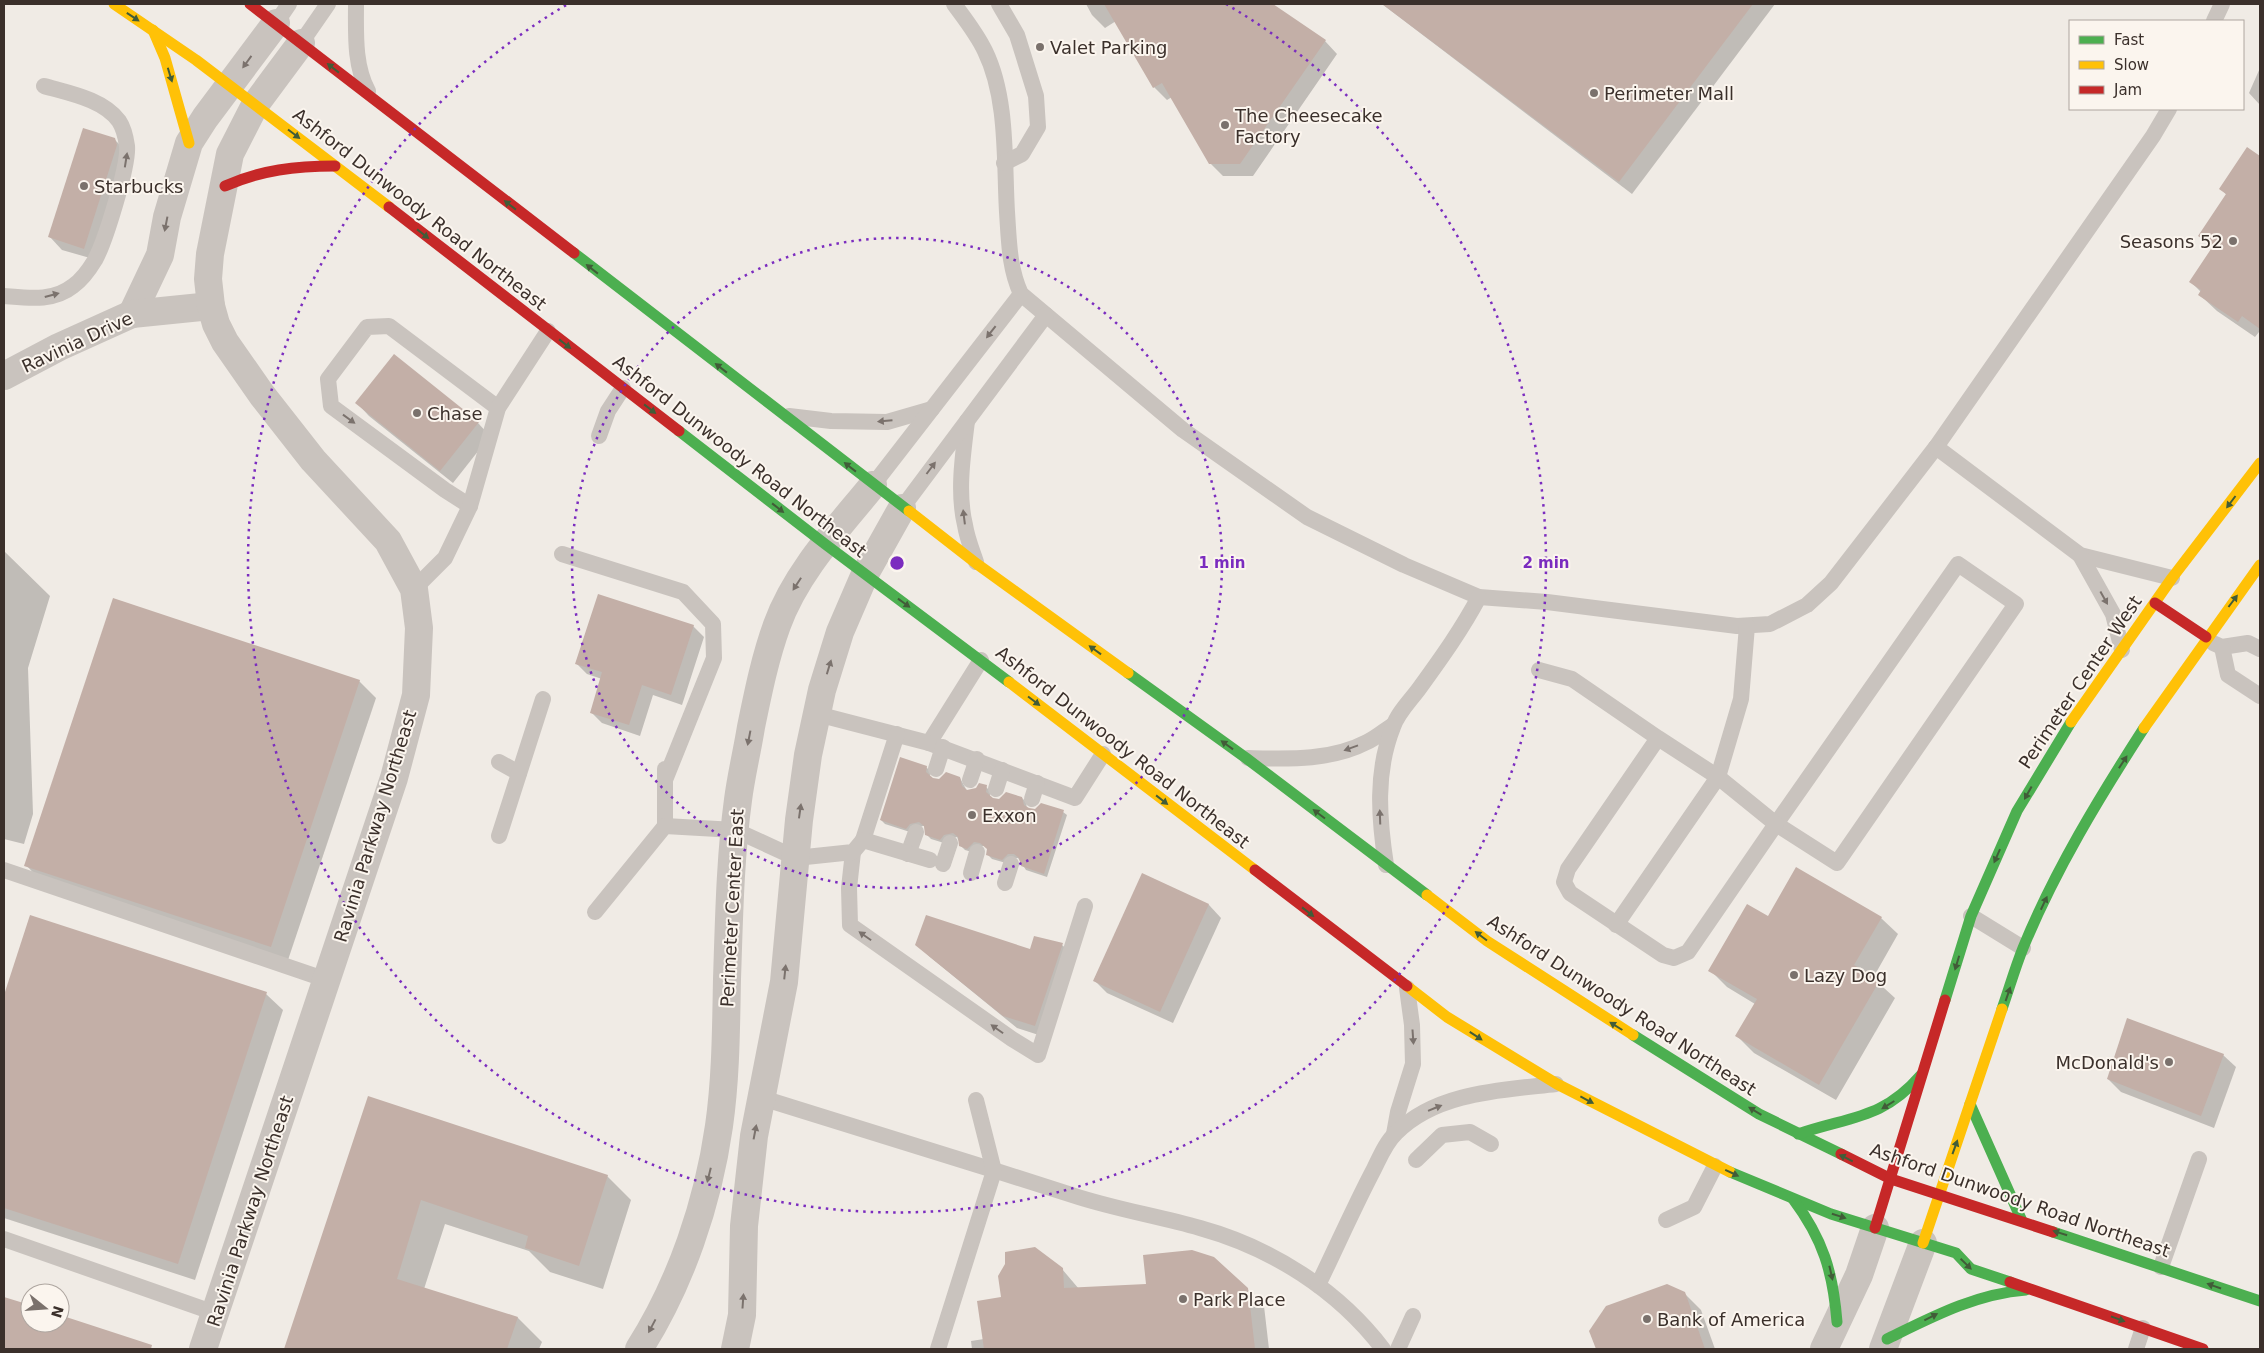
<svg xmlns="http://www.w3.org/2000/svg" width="2264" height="1353" font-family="'DejaVu Sans',sans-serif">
  <rect width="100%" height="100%" fill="#f0ebe5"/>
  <g fill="#0003">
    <path d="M1086,4H1271L1325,41L1337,54L1253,176H1223L1210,163L1172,97L1167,100L1154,87L1116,21L1105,28L1092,15Z"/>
    <path d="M1382,4H1775L1632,194Z"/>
    <path d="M2260,68V105L2249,93Z"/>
    <path d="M114,139L127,152L97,260L62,250L50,237Z"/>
    <path d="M2247,149L2260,157V333L2259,332L2255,337L2217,311L2200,295L2201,292L2191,282L2213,249L2200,236L2227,195L2221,189Z"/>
    <path d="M357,403L478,423L490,436L453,483L369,416Z"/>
    <path d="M4,551L50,596L28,668L33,814L24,844L4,839V840Z"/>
    <path d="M693,626L704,637L682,705L653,695L640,736L602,723L591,712L602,679L587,674L576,663Z"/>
    <path d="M359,681L376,698L287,963L42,882L26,865Z"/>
    <path d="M926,767L930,771V777L932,780L960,778L967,791L986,787L990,791V797L992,800L1022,798L1026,802L1027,809L1063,812L1067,815L1047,877L1026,870L1018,858H1012L1006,863L992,859L988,855V849L985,846H978L972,852L965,850L961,846L957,837L948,839L944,843L931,839L927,835L924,826L914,827L910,832L885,824L881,820Z"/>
    <path d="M1143,875L1209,905L1221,918L1173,1023L1107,993L1094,980Z"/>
    <path d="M30,917L266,994L283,1010L195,1280L4,1218V999Z"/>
    <path d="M1768,918H1881L1898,934L1873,978L1895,998L1836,1100L1754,1053L1737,1036L1755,1004L1727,987L1710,970Z"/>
    <path d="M917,944L1031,951L1062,945L1075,957L1048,1038L1017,1028L930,957Z"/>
    <path d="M2223,1055L2236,1067L2214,1128L2121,1092L2108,1079Z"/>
    <path d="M369,1098L607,1176L631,1200L603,1289L550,1272L529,1251L445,1224L424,1289L518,1318L542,1342L539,1349H285Z"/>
    <path d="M1062,1269L1079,1289H1247L1264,1306L1269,1349H972L971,1341L984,1339L1002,1298Z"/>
    <path d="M1684,1293L1701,1310L1715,1349H1597L1590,1331Z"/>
    <path d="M4,1298L30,1307V1323H60V1316L142,1343L148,1349H4Z"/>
  </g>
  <g fill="#c3afa7">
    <path d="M1104,4H1273L1326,40L1240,164H1209L1162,83L1153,88Z"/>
    <path d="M1382,4H1753L1619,182Z"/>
    <path d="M83,128L115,138L117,145L84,249L48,237Z"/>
    <path d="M2247,147L2260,156V329L2242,316L2238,322L2198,295L2201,290L2189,282L2213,246L2198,236L2226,194L2219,189Z"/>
    <path d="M394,354L479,422L440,471L355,403Z"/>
    <path d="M598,594L694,625L671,695L642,685L629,725L590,713L602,672L575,664Z"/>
    <path d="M113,598L360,680L271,947L24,866Z"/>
    <path d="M900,757L927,766L926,772L933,778L939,779L946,772L960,777L962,786L967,790L976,788L979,783L987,785L986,792L993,798L999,799L1006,792L1022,797L1024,805L1029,808L1035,809L1041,803L1064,810L1044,874L1021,866L1019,858L1014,854H1008L1002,860L986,855L987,849L980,843L974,842L967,849L959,846L958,837L953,833L944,835L940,840L925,835L924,826L919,822L910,824L906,829L880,820Z"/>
    <path d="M1796,867L1882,917L1854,965L1880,980L1819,1085L1735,1036L1757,999L1708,971L1747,904L1768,916Z"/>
    <path d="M1142,873L1209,904L1160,1012L1093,981Z"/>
    <path d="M30,915L267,992L178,1264L4,1208V995Z"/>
    <path d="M926,915L1030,949L1034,936L1063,943L1035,1026L1003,1016L915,945Z"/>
    <path d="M2127,1018L2224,1054L2201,1116L2107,1079Z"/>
    <path d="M368,1096L608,1175L579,1266L525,1248L528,1236L421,1200L397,1279L518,1317L507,1349H284Z"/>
    <path d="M1035,1247L1063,1268L1064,1288L1146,1284L1143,1255L1192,1250L1214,1257L1248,1288L1255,1349H984L977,1301L1001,1297L998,1276L1005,1264V1252Z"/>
    <path d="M1667,1284L1685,1292L1705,1349H1596L1589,1331L1606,1306Z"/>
    <path d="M4,1297L30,1305V1323H60V1315L152,1345L151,1349H4Z"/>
  </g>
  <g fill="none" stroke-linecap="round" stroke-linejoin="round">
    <g stroke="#c9c3be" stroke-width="16">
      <path d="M356,4C356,33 354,65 368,91"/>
      <path d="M954,4C965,19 977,34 985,51C1008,98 1004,161 1007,212C1009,241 1009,268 1021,294L1183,430L1307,517L1404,565L1479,597L1547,602L1737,626L1770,624L1807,605L1831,583L1936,447L2153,136L2169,109"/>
      <path d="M999,4L1017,35L1036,96L1038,127L1022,154L1004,163"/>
      <path d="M2214,21L2222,4"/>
      <path d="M276,23L289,4"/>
      <path d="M301,43L328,4"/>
      <path d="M4,296C28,298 53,302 73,286C83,279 89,270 95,260C105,242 129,165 127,146C126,139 123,127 119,121C103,99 68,93 44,86"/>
      <path d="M789,416L831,421L887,422L932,409"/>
      <path d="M967,421C963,455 957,492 965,525C967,538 972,550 976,562"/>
      <path d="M599,436L608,411L623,388"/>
      <path d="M1936,447L2080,555L2172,578"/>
      <path d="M873,485L1021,294"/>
      <path d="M470,506L445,490L331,406L328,379L367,327L389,326L498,408"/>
      <path d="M902,508L1046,315"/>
      <path d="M562,554L683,592L713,624L714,658L665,780"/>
      <path d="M2080,555L2113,614L2122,650"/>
      <path d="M1958,564L2016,604L1837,863L1776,824Z"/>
      <path d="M414,589L445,558L470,506L498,408L548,331"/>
      <path d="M2213,643L2222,647L2248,643L2260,649"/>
      <path d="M2222,647L2228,675L2260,696"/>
      <path d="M981,660L929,743L1075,798L1103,754"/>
      <path d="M1539,670L1572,679L1658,738L1568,869L1564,882L1570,893L1663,955L1674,958L1688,952L1776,824L1718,777L1658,738"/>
      <path d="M817,714L929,743"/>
      <path d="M1248,758C1288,759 1331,761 1367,742C1376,738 1385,730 1393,725"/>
      <path d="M499,762L519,773"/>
      <path d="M665,769V826"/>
      <path d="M936,769L943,747"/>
      <path d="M970,780L977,759"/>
      <path d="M996,789L1002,770"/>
      <path d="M1032,799L1037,783"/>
      <path d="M499,836L543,699"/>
      <path d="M863,840L897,734"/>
      <path d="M853,852L849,888L850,925L1012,1039L1038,1055L1085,906"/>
      <path d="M908,854L916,832"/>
      <path d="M943,864L950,843"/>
      <path d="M1386,865C1379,819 1375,772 1393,727C1398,712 1412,699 1421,686C1442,657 1462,629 1479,597"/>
      <path d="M4,870L327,980"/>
      <path d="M971,873L977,852"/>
      <path d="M1005,883L1011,864"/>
      <path d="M595,912L665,826L735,830L796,858L853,852L863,840L930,860"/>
      <path d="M1971,916L2023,948"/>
      <path d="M1616,925L1718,777L1741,699L1747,626"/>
      <path d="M762,1098C866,1130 969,1162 1072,1195C1114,1209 1158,1216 1200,1228C1272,1248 1338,1290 1383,1349"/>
      <path d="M1394,1134L1398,1112L1413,1064L1412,1025L1407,988"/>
      <path d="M1416,1160L1442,1135L1470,1132L1491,1144"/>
      <path d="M1666,1220L1694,1207L1715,1166"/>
      <path d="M4,1239L215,1313"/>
      <path d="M2161,1267L2199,1159"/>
      <path d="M1318,1285C1337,1246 1354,1207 1374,1169C1380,1157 1386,1142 1396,1133C1436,1092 1503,1090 1556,1084"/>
      <path d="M938,1349L994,1171L976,1100"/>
      <path d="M1398,1349L1413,1316"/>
      <path d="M2136,1349L2143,1328"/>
    </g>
    <g stroke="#c9c3be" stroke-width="28">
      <path d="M132,314L160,255L167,217L189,143L205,118L276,23"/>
      <path d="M4,376L59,347L132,314L211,306"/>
      <path d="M203,1349L394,778L416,695L419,628L414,589L388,541L313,460L262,395L225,342L216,324L211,306L208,279L210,254L230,154L255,105L301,43"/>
      <path d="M639,1349C681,1283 708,1203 719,1126C726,1077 726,1028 727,979C729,920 730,859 738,800C741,776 747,752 751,727C758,693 765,658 777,625C796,572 838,528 873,485"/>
      <path d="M735,1349L742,1315L744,1226L754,1136L784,982L799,820L808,755L822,690L840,632L865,574L902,508"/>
      <path d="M1824,1349L1859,1275L1875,1228"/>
      <path d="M1883,1349L1923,1243"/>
    </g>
    <g stroke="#4caf50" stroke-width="11">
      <path d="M574,253L909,511"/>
      <path d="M679,431L825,544L1009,682"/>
      <path d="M1128,673L1246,758L1427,895"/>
      <path d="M1945,1000L1971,916L2017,811L2071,722"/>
      <path d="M2002,1009C2009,989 2015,968 2023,948C2055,870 2099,798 2144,728"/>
      <path d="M1633,1035L1759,1114L1841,1154"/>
      <path d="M1970,1104L2022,1221"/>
      <path d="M1798,1134C1850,1116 1882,1120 1921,1075"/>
      <path d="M1730,1172L1831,1214L1956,1253L1971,1269L2010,1282"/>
      <path d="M1793,1199C1823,1239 1833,1272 1837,1322"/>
      <path d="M2053,1232L2260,1301"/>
      <path d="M1887,1339C1932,1317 1975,1294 2026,1290"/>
    </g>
    <g stroke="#ffc107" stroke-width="11">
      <path d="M114,4L196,60L389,207"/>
      <path d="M153,30L165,58L189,143"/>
      <path d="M909,511L977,564L1128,673"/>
      <path d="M1009,682L1255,870"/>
      <path d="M2071,722L2172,578L2260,463"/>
      <path d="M2144,728L2260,565"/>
      <path d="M1427,895L1487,941L1633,1035"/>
      <path d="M1407,986L1447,1017L1557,1084L1730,1172"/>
      <path d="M1923,1243L2002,1009"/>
    </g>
    <g stroke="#c62828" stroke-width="11">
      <path d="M250,4L574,253"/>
      <path d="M225,186C261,170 296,166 335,166"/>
      <path d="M389,207L679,431"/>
      <path d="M2155,603L2206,637"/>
      <path d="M1255,870L1407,986"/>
      <path d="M1841,1154L1891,1179L2053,1232"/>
      <path d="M1875,1228L1945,1000"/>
      <path d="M2010,1282L2203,1349"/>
    </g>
  </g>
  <defs><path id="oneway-solid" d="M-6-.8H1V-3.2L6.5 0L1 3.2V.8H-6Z" transform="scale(1.25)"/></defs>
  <g fill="#415c38">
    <use href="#oneway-solid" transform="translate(133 17) rotate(34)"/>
    <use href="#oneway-solid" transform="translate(333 68) rotate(-142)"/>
    <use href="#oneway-solid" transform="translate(170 75) rotate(73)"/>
    <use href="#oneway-solid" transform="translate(294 134) rotate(37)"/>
    <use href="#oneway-solid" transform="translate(510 205) rotate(-142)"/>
    <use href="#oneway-solid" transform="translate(423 234) rotate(38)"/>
    <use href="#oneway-solid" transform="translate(592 269) rotate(-142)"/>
    <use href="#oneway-solid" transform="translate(565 344) rotate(38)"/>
    <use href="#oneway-solid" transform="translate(721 368) rotate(-142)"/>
    <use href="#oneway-solid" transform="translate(650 409) rotate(38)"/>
    <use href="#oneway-solid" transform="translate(850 467) rotate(-142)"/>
    <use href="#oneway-solid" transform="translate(2231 502) rotate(127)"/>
    <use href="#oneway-solid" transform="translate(778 508) rotate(38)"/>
    <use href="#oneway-solid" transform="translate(2233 601) rotate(-53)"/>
    <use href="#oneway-solid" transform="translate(904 603) rotate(36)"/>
    <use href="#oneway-solid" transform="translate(1095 650) rotate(-144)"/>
    <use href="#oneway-solid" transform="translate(1034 701) rotate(37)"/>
    <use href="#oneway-solid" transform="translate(1227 745) rotate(-144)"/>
    <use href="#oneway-solid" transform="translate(2123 762) rotate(-57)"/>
    <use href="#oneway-solid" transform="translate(2028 793) rotate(119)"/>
    <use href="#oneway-solid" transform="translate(1162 800) rotate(38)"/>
    <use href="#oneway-solid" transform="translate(1319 814) rotate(-143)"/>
    <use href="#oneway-solid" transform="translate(1997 856) rotate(114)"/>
    <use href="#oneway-solid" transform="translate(2044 903) rotate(-65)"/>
    <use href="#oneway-solid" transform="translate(1308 912) rotate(38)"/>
    <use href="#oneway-solid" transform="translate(1481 936) rotate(-143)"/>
    <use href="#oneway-solid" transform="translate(1957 963) rotate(107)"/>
    <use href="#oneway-solid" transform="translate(2008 994) rotate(-71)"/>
    <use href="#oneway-solid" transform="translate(1616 1026) rotate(-148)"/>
    <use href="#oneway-solid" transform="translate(1476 1036) rotate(33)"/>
    <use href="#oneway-solid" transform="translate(1587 1100) rotate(28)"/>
    <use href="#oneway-solid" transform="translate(1888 1105) rotate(148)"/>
    <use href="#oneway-solid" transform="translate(1755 1111) rotate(-149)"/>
    <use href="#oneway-solid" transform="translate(1955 1147) rotate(-70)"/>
    <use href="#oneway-solid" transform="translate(1846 1158) rotate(-154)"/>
    <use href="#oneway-solid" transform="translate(1732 1173) rotate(25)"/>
    <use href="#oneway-solid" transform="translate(1839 1216) rotate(18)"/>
    <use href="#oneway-solid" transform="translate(2060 1233) rotate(-162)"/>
    <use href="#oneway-solid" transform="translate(1966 1264) rotate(44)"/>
    <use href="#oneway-solid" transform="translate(1831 1273) rotate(77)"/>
    <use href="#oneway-solid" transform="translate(2214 1286) rotate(-161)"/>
    <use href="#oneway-solid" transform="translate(1931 1317) rotate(-27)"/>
    <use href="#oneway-solid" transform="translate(2118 1319) rotate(20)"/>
  </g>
  <g fill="#7b726d">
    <use href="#oneway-solid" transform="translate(247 62) rotate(126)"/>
    <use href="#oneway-solid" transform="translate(126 160) rotate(-81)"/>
    <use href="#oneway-solid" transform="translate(166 224) rotate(101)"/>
    <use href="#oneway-solid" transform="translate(52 295) rotate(-15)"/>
    <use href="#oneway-solid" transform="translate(991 332) rotate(128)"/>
    <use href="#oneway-solid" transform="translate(349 419) rotate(36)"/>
    <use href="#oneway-solid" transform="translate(885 421) rotate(175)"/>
    <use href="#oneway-solid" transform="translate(931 468) rotate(-53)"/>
    <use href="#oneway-solid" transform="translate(964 517) rotate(-97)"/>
    <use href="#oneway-solid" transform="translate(797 584) rotate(123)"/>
    <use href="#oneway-solid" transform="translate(2104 598) rotate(61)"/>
    <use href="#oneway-solid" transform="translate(829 667) rotate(-73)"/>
    <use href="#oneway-solid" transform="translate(749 738) rotate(101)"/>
    <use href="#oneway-solid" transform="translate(1351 748) rotate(160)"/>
    <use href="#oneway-solid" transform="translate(800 811) rotate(-82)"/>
    <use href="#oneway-solid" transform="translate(1380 817) rotate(-92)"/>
    <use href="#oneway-solid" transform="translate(865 936) rotate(-145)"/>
    <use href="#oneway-solid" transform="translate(785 972) rotate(-84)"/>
    <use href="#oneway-solid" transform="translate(997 1029) rotate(-145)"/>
    <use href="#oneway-solid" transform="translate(1413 1037) rotate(86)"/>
    <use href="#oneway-solid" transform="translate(1435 1108) rotate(-22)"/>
    <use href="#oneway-solid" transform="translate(755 1132) rotate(-79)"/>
    <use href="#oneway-solid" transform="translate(709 1175) rotate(104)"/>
    <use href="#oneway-solid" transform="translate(743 1301) rotate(-86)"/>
    <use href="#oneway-solid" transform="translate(652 1326) rotate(118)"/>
  </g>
  <g fill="none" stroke="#7b2cbf" stroke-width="2.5" stroke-dasharray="2.5 5">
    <circle cx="897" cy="563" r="325"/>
    <path d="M1226 4A649 649 0 1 1 568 4"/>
  </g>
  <g fill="#7a716c" stroke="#fbf5ee" stroke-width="2">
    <circle cx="1040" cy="47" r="5"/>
    <circle cx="1594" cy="93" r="5"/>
    <circle cx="1225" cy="125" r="5"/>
    <circle cx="84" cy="186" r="5"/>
    <circle cx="2233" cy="241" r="5"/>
    <circle cx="417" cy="413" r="5"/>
    <circle cx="972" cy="815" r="5"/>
    <circle cx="1794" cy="975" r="5"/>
    <circle cx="2169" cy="1062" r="5"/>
    <circle cx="1183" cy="1299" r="5"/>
    <circle cx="1647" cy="1319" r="5"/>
  </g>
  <g text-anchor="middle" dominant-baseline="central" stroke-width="4" stroke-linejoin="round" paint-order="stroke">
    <g font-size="18" fill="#3b302b" stroke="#fbf5ee" text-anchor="start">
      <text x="1050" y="47">Valet Parking</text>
      <text x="1604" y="93">Perimeter Mall</text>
      <text x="1235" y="115">The Cheesecake<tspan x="1235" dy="21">Factory</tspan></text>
      <text x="94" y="186">Starbucks</text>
      <text x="2223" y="241" text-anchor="end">Seasons 52</text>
      <text x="427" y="413">Chase</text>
      <text x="982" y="815">Exxon</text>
      <text x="1804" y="975">Lazy Dog</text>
      <text x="2159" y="1062" text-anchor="end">McDonald's</text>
      <text x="1193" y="1299">Park Place</text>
      <text x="1657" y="1319">Bank of America</text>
    </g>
    <g font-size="18" fill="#3b302b" stroke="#fbf5ee">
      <text transform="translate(420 209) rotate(38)">Ashford Dunwoody Road Northeast</text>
      <text transform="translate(77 342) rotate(-25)">Ravinia Drive</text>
      <text transform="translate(740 456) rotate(38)">Ashford Dunwoody Road Northeast</text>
      <text transform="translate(2080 682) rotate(-56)">Perimeter Center West</text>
      <text transform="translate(1123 747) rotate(38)">Ashford Dunwoody Road Northeast</text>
      <text transform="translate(375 826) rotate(-73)">Ravinia Parkway Northeast</text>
      <text transform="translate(732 908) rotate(-87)">Perimeter Center East</text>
      <text transform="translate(1622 1005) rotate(33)">Ashford Dunwoody Road Northeast</text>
      <text transform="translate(2020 1200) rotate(19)">Ashford Dunwoody Road Northeast</text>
      <text transform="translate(250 1211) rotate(-72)">Ravinia Parkway Northeast</text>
    </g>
  </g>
  <circle cx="897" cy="563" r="8" fill="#7b2cbf" stroke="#fbf5ee" stroke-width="2.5"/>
  <g font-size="15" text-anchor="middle" font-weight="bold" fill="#7b2cbf" stroke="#fbf5ee" stroke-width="4" stroke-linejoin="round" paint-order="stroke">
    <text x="1222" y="568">1 min</text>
    <text x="1546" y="568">2 min</text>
  </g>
  <rect width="2264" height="1353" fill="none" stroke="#3b302b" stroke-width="10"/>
  <rect x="2069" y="20" width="175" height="90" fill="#fbf5ee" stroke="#aea6a0"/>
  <rect x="2079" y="36" width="25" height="8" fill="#4caf50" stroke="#aea6a0"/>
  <text x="2114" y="45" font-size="15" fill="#3b302b">Fast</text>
  <rect x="2079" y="61" width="25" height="8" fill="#ffc107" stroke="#aea6a0"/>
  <text x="2114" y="70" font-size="15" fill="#3b302b">Slow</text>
  <rect x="2079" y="86" width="25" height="8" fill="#c62828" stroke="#aea6a0"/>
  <text x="2114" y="95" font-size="15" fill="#3b302b">Jam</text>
  <g transform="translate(45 1308) rotate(107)"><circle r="24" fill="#fbf5ee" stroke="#aea6a0"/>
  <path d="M0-4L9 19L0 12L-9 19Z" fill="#7a716c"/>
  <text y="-8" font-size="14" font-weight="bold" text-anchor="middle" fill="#3b302b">N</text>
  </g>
</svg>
